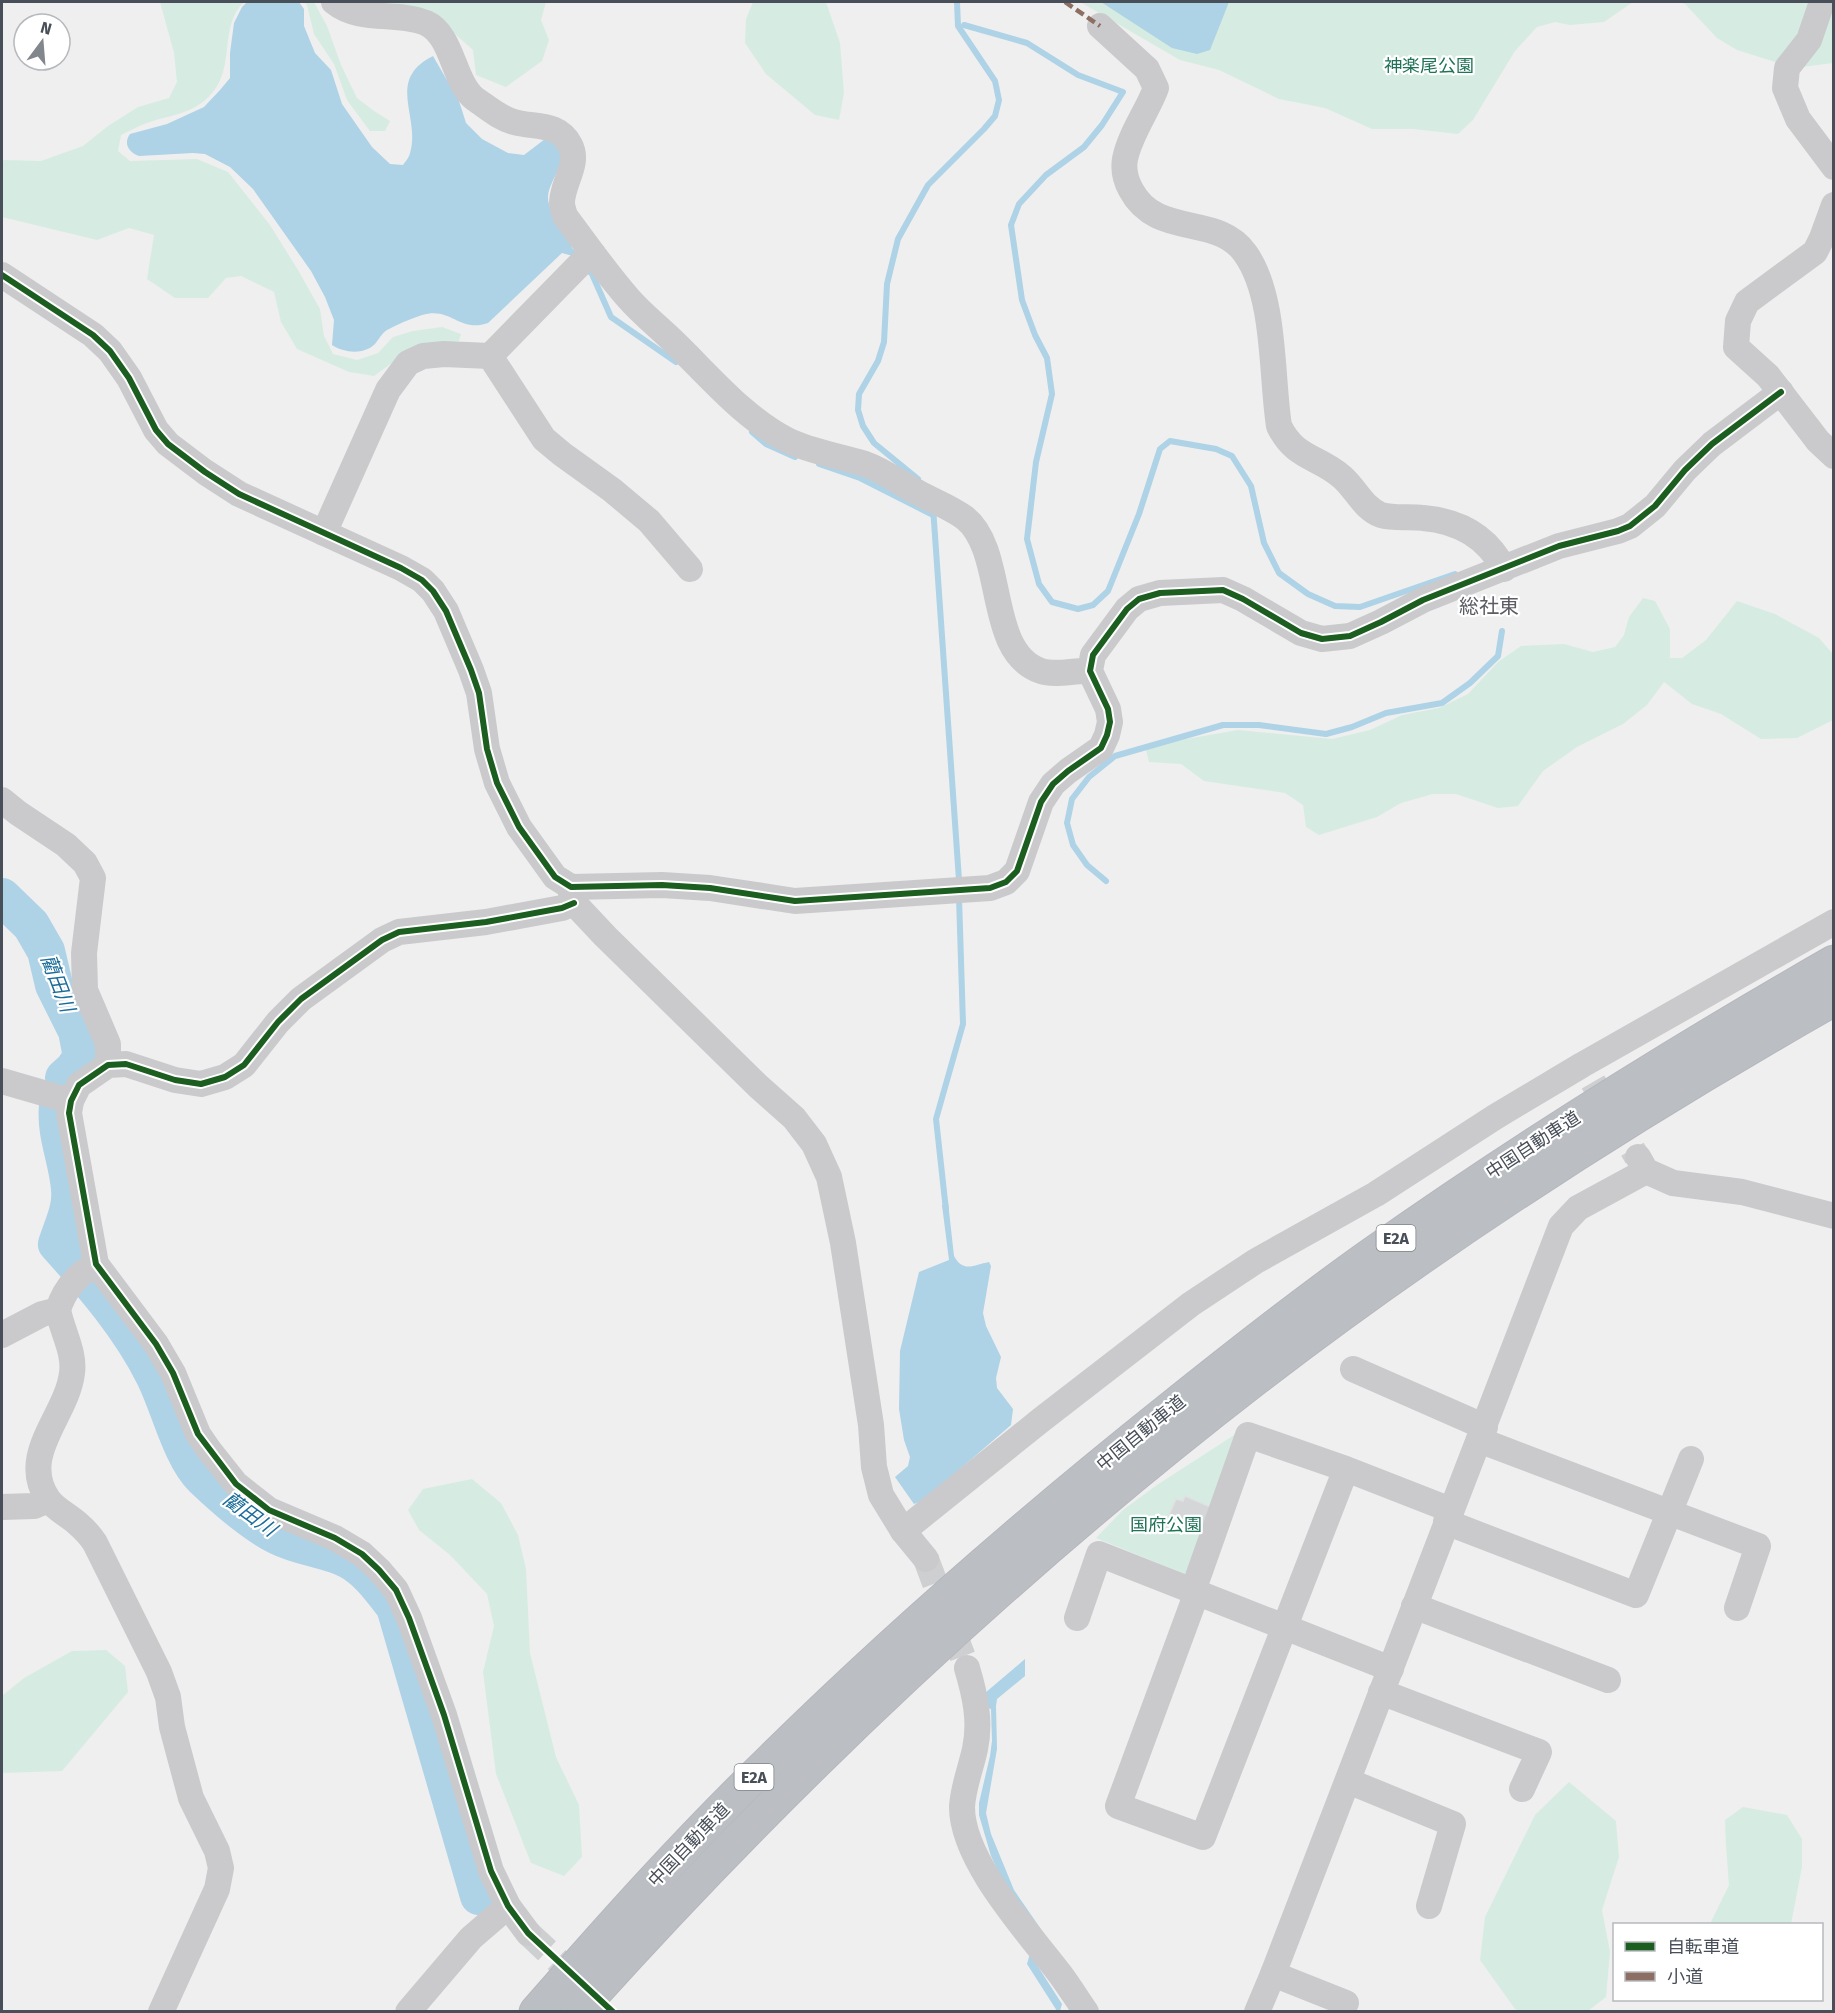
<svg xmlns="http://www.w3.org/2000/svg" width="1835" height="2013" font-family="'Fira Sans','Noto Sans JP',sans-serif">
  <rect width="100%" height="100%" fill="#efefef"/>
  <g fill="#d6ece2">
    <path d="M160,2H244C216,29 240,73 203,102C186,115 166,116 147,123C138,126 130,131 121,135L118,151L130,161L197,159L228,172L270,225L298,270L320,309L324,336L333,354L357,360L378,353L393,337L413,331L442,327L461,334L459,341L422,346L396,360L374,376L349,372L297,349L281,322L274,292L241,276L226,278L208,298H175L147,279L154,235L129,228L97,240L2,217V160L41,161L83,146L108,126L138,107L169,98L177,82L174,53Z"/>
    <path d="M304,2H314L327,26L341,65L357,98L374,111L390,121L385,131H370L347,100L334,64L314,34L307,5Z"/>
    <path d="M369,2H546L541,20L549,40L542,61L506,87L476,75L473,50L445,25Z"/>
    <path d="M753,2H826L840,43L844,93L839,120L815,115L766,74L745,43L746,19Z"/>
    <path d="M1080,2H1633L1604,22L1570,25L1555,22L1537,27L1515,51L1473,120L1458,134L1413,129H1372L1325,108L1279,99L1219,70L1180,60Z"/>
    <path d="M1680,2H1833V63L1794,68L1737,50L1717,38L1685,4Z"/>
    <path d="M1643,598L1655,601L1670,629V658H1682L1706,640L1737,601L1775,614L1819,638L1833,654V720L1797,738L1761,739L1721,714L1692,704L1664,682L1647,705L1623,724L1577,747L1543,771L1518,806L1498,808L1456,794H1433L1401,803L1377,817L1319,835L1306,827L1303,805L1285,793L1204,781L1181,764L1149,762L1146,750L1180,740L1238,730L1332,739L1370,730L1402,715L1439,708L1468,694L1498,662L1521,646L1564,644L1593,652L1615,647L1624,635L1629,617Z"/>
    <path d="M1245,1428L1187,1575L1096,1538L1123,1510L1157,1485Z"/>
    <path d="M472,1479L501,1503L518,1535L526,1569L530,1653L556,1757L579,1805L582,1857L564,1876L531,1863L496,1774L483,1672L494,1626L487,1594L450,1555L419,1530L408,1510L423,1489Z"/>
    <path d="M106,1650L125,1666L128,1692L62,1771L2,1773V1696L24,1678L72,1651Z"/>
    <path d="M1569,1782L1616,1821L1619,1857L1602,1910L1610,1952L1606,1997L1588,2011H1521L1515,2009L1480,1960L1485,1917L1535,1815Z"/>
    <path d="M1743,1807L1787,1815L1802,1839V1867L1791,1924H1710L1729,1885L1726,1846L1725,1820Z"/>
  </g>
  <g fill="#aed2e6">
    <path d="M247,2H299L304,9V26L315,53L331,70L342,104L372,147L390,164L403,165C405,162 409,158 410,153C421,117 385,80 433,56L459,101L466,123L482,139L508,153L524,155L545,139C581,152 547,178 548,198C549,218 569,229 572,248L577,252L573,256L562,253L488,323C459,333 451,306 422,315C410,319 398,324 387,330C382,333 379,339 375,344C364,355 344,353 332,345L334,320L325,297L311,271L253,189L230,167L205,154L193,153L139,156C129,152 123,144 130,134L167,124L204,107L220,90L230,78V53L234,23L242,7Z"/>
    <path d="M1101,2H1229L1210,50L1197,54L1172,48Z"/>
    <path d="M948,1202L954,1256C963,1273 974,1265 989,1262L991,1266L983,1313L986,1326L1001,1357L996,1378L997,1388L1013,1409L1011,1425L924,1500L914,1504L895,1477L908,1466L910,1457L904,1440L899,1409L900,1351L919,1272L949,1260L942,1205Z"/>
    <path d="M1025,1659V1676L997,1699L996,1706L997,1749L986,1813L991,1834L1014,1890L1045,1935L1035,1962L1062,2004L1060,2011H1057L1027,1964L1036,1932L1009,1896L991,1856L979,1815V1803L990,1756L992,1741L991,1709L985,1707V1693Z"/>
  </g>
  <g fill="none" stroke-linecap="round" stroke-linejoin="round">
    <g stroke="#aed2e6" stroke-width="6">
      <path d="M964,25L1027,43L1078,75L1123,92L1102,125L1084,147L1046,175L1019,204L1011,225L1022,300L1035,335L1047,358L1052,394L1036,462L1027,539L1039,584L1052,602L1078,609L1093,605L1108,591L1139,514L1160,449L1170,441L1216,449L1232,456L1251,486L1264,543L1279,573L1308,594L1335,606L1360,607L1455,574"/>
      <path d="M585,267L592,274L611,317L676,362"/>
      <path d="M752,432L766,444L795,457"/>
      <path d="M819,464L860,478L933,515"/>
      <path d="M918,479L874,443L863,426L858,410L859,394L878,361L884,342L887,284L898,239L928,185L984,129L995,116L999,100L995,81L958,26L957,2"/>
      <path d="M933,507L959,880"/>
      <path d="M1106,881L1087,865L1073,845L1067,823L1072,799L1089,777L1115,756L1223,725H1259L1326,734L1352,727L1386,713L1442,703L1470,683L1498,656L1502,631"/>
      <path d="M946,1210L936,1119L963,1024L959,897"/>
    </g>
    <g stroke="#aed2e6" stroke-width="38">
      <path d="M2,897L31,925L46,951L54,985L77,1031L82,1057L73,1070L64,1078"/>
      <path d="M58,1106C55,1134 68,1161 70,1189C72,1209 63,1225 57,1244C93,1284 130,1327 154,1375C169,1404 181,1457 203,1478C224,1498 252,1523 278,1536C300,1547 326,1549 347,1559C368,1570 381,1589 395,1607L479,1896"/>
    </g>
  </g>
  <path fill="#d5d6d8" stroke="#e1e1e2" stroke-width="1.5" d="M1185,1496L1211,1507L1202,1528L1169,1515L1176,1499L1183,1501Z"/>
  <g fill="none" stroke-linecap="round" stroke-linejoin="round">
    <g stroke="#cecfd1" stroke-width="26" stroke-dasharray="26 13" stroke-linecap="butt">
      <path d="M1593,1082L1637,1157"/>
      <path d="M926,1559L967,1668"/>
      <path d="M528,1933L613,2012"/>
    </g>
    <defs>
      <g id="motorway">
        <path d="M536,2012C612,1925 689,1839 772,1759C898,1635 1032,1519 1170,1409C1236,1356 1302,1304 1371,1255C1520,1150 1675,1053 1834,962"/>
        <path d="M577,2012C784,1781 1010,1568 1255,1379C1438,1238 1633,1113 1834,999"/>
      </g>
    </defs>
    <use href="#motorway" stroke="#b5b7bd" stroke-width="35"/>
    <g stroke="#cacacd" stroke-width="26">
      <path d="M334,2C360,23 397,11 426,23C453,35 453,82 475,99C487,107 499,118 514,122C535,128 558,122 570,145C580,164 562,183 562,203C562,207 564,212 565,216C586,244 606,273 629,299C643,315 660,328 675,343C710,377 743,417 787,440C811,452 840,456 865,464C885,471 899,483 917,492C933,501 950,507 965,518C1007,552 985,652 1041,671C1056,676 1074,670 1090,671"/>
      <path d="M1822,2L1809,40L1787,68L1785,88L1798,119L1834,167"/>
      <path d="M1100,26L1147,69L1156,88C1147,112 1130,134 1125,159C1123,170 1126,181 1131,190C1157,239 1217,213 1245,253C1276,296 1271,375 1279,426C1295,459 1318,456 1342,477C1356,489 1363,508 1381,515C1395,519 1409,516 1423,518C1459,521 1487,536 1504,569"/>
      <path d="M1834,205L1822,238L1815,252L1747,302L1738,321L1736,347L1768,376L1818,441L1834,456"/>
      <path d="M2,275L93,335L110,351L129,378L156,430L168,444L205,472L239,494L401,568L422,580L433,591L446,611L471,670L479,693L487,749L497,783L519,827L555,877L571,887L662,885L710,888L795,901L990,888L1006,882L1017,871L1041,802L1053,784L1068,771L1101,748L1107,735L1110,722L1108,709L1090,671L1093,655L1127,609L1139,599L1160,593L1223,590L1243,599L1301,633L1322,639L1350,636L1381,622L1423,600L1559,546L1618,531L1630,526L1655,506L1685,470L1712,444L1781,392"/>
      <path d="M490,356L544,439L562,454L612,490L649,521L690,569"/>
      <path d="M324,533L388,390L408,363L423,356L444,354L490,356L586,258L593,254"/>
      <path d="M2,800L18,813L66,845L85,863L93,878L84,953L85,990L108,1044V1065"/>
      <path d="M571,887V894L574,903L605,936L758,1086L794,1118L814,1144L829,1177L843,1243L871,1425L874,1467L881,1495L903,1531L926,1559"/>
      <path d="M2,1081L71,1101"/>
      <path d="M1638,1157L1646,1171L1673,1183L1742,1192L1834,1216"/>
      <path d="M96,1264C78,1274 64,1290 58,1310C62,1331 75,1352 72,1373C67,1416 18,1455 48,1499C55,1509 68,1515 77,1523C84,1529 90,1535 95,1543L159,1672L168,1697L172,1727L191,1798L217,1851L221,1868L217,1889L161,2012"/>
      <path d="M2,1335L42,1314L58,1310"/>
      <path d="M1353,1369L1485,1427"/>
      <path d="M1479,1440L1758,1546L1737,1608"/>
      <path d="M1346,1469L1203,1837L1118,1806L1193,1603V1591L1248,1435L1346,1469L1451,1510"/>
      <path d="M2,1507L34,1506L48,1500"/>
      <path d="M1446,1522L1636,1595L1691,1459"/>
      <path d="M903,1531L1041,1420L1191,1304L1256,1261L1376,1194L1495,1117L1582,1065L1834,922"/>
      <path d="M1414,1606L1608,1680"/>
      <path d="M1077,1618L1099,1554L1391,1669"/>
      <path d="M967,1668C975,1695 981,1721 975,1749C971,1768 963,1787 962,1807C962,1861 1028,1932 1060,1974C1069,1986 1077,1999 1086,2012"/>
      <path d="M1381,1692L1539,1752L1522,1789"/>
      <path d="M1348,1781L1453,1824L1429,1906"/>
      <path d="M528,1933L508,1906L491,1871L444,1715L409,1618L396,1590L379,1570L362,1554L335,1538L269,1510L236,1484L209,1450L198,1434L173,1373L156,1344L96,1264L69,1113L71,1101L79,1085L108,1065L126,1064L175,1080L201,1084L225,1077L244,1065L278,1022L301,999L382,940L399,932L486,922L562,908L574,903"/>
      <path d="M1273,1974L1346,2003"/>
      <path d="M408,2012L471,1938L508,1906"/>
      <path d="M1257,2012L1273,1974L1561,1226L1578,1208L1646,1171"/>
    </g>
    <use href="#motorway" stroke="#bbbfc4" stroke-width="33"/>
    <path stroke="#8d6e63" stroke-width="4.5" stroke-dasharray="9 4.5" stroke-linecap="butt" d="M1065,2L1100,26"/>
    <defs>
      <g id="cycleway">
        <path d="M2,275L93,335L110,351L129,378L156,430L168,444L205,472L239,494L401,568L422,580L433,591L446,611L471,670L479,693L487,749L497,783L519,827L555,877L571,887L662,885L710,888L795,901L990,888L1006,882L1017,871L1041,802L1053,784L1068,771L1101,748L1107,735L1110,722L1108,709L1090,671L1093,655L1127,609L1139,599L1160,593L1223,590L1243,599L1301,633L1322,639L1350,636L1381,622L1423,600L1559,546L1618,531L1630,526L1655,506L1685,470L1712,444L1781,392"/>
        <path d="M574,903L562,908L486,922L399,932L382,940L301,999L278,1022L244,1065L225,1077L201,1084L175,1080L126,1064L108,1065L79,1085L71,1101L69,1113L96,1264L156,1344L173,1373L198,1434L236,1484L269,1510L335,1538L362,1554L379,1570L396,1590L409,1618L444,1715L491,1871L508,1906L528,1933L613,2012"/>
      </g>
    </defs>
    <use href="#cycleway" stroke="#fff" stroke-width="10"/>
    <use href="#cycleway" stroke="#1b5e20" stroke-width="6"/>
  </g>
  <g text-anchor="middle" dominant-baseline="central" stroke-width="4.5" stroke-linejoin="round" paint-order="stroke">
    <g fill="#fff" stroke="#7f848b" stroke-width="1.5">
      <rect x="1376.5" y="1225" width="39" height="26" rx="4.5"/>
      <rect x="734.5" y="1764" width="39" height="26" rx="4.5"/>
    </g>
    <g font-size="16" font-weight="bold" fill="#484f59">
      <text x="1396" y="1238">E2A</text>
      <text x="754" y="1777">E2A</text>
    </g>
    <g font-size="18" fill="#217356" stroke="#fff">
      <text x="1429" y="66">神楽尾公園</text>
      <text x="1166" y="1525">国府公園</text>
    </g>
    <g font-size="18" fill="#484f59" stroke="#fff">
      <text transform="translate(1533 1145) rotate(-33)">中国自動車道</text>
      <text transform="translate(1141 1433) rotate(-39)">中国自動車道</text>
      <text transform="translate(689 1845) rotate(-46)">中国自動車道</text>
    </g>
    <g font-size="20" fill="#5b5d62" stroke="#fff">
      <text x="1489" y="606">総社東</text>
    </g>
    <g font-size="20" font-style="italic" fill="#1b6c99" stroke="#fff">
      <text transform="translate(58 983) rotate(69)">藺田川</text>
      <text transform="translate(250 1514) rotate(36)">藺田川</text>
    </g>
  </g>
  <rect width="1835" height="2013" fill="none" stroke="#484f59" stroke-width="6"/>
  <rect x="1613" y="1923" width="210" height="78" fill="#ffffff" stroke="#b6b9bd" stroke-width="1.5"/>
  <rect x="1625" y="1942" width="30" height="9" fill="#1b5e20" stroke="#b6b9bd" stroke-width="1.5"/>
  <text x="1667" y="1953" font-size="18" fill="#484f59">自転車道</text>
  <rect x="1625" y="1972" width="30" height="9" fill="#8d6e63" stroke="#b6b9bd" stroke-width="1.5"/>
  <text x="1667" y="1983" font-size="18" fill="#484f59">小道</text>
  <g transform="translate(42 42) rotate(16)"><circle r="28" fill="#ffffff" stroke="#b6b9bd" stroke-width="1.5"/>
  <path d="M0-4.5L10 22L0 15L-10 22Z" fill="#82878e"/>
  <text y="-9" font-size="16" font-weight="bold" text-anchor="middle" fill="#484f59">N</text>
  </g>
</svg>
